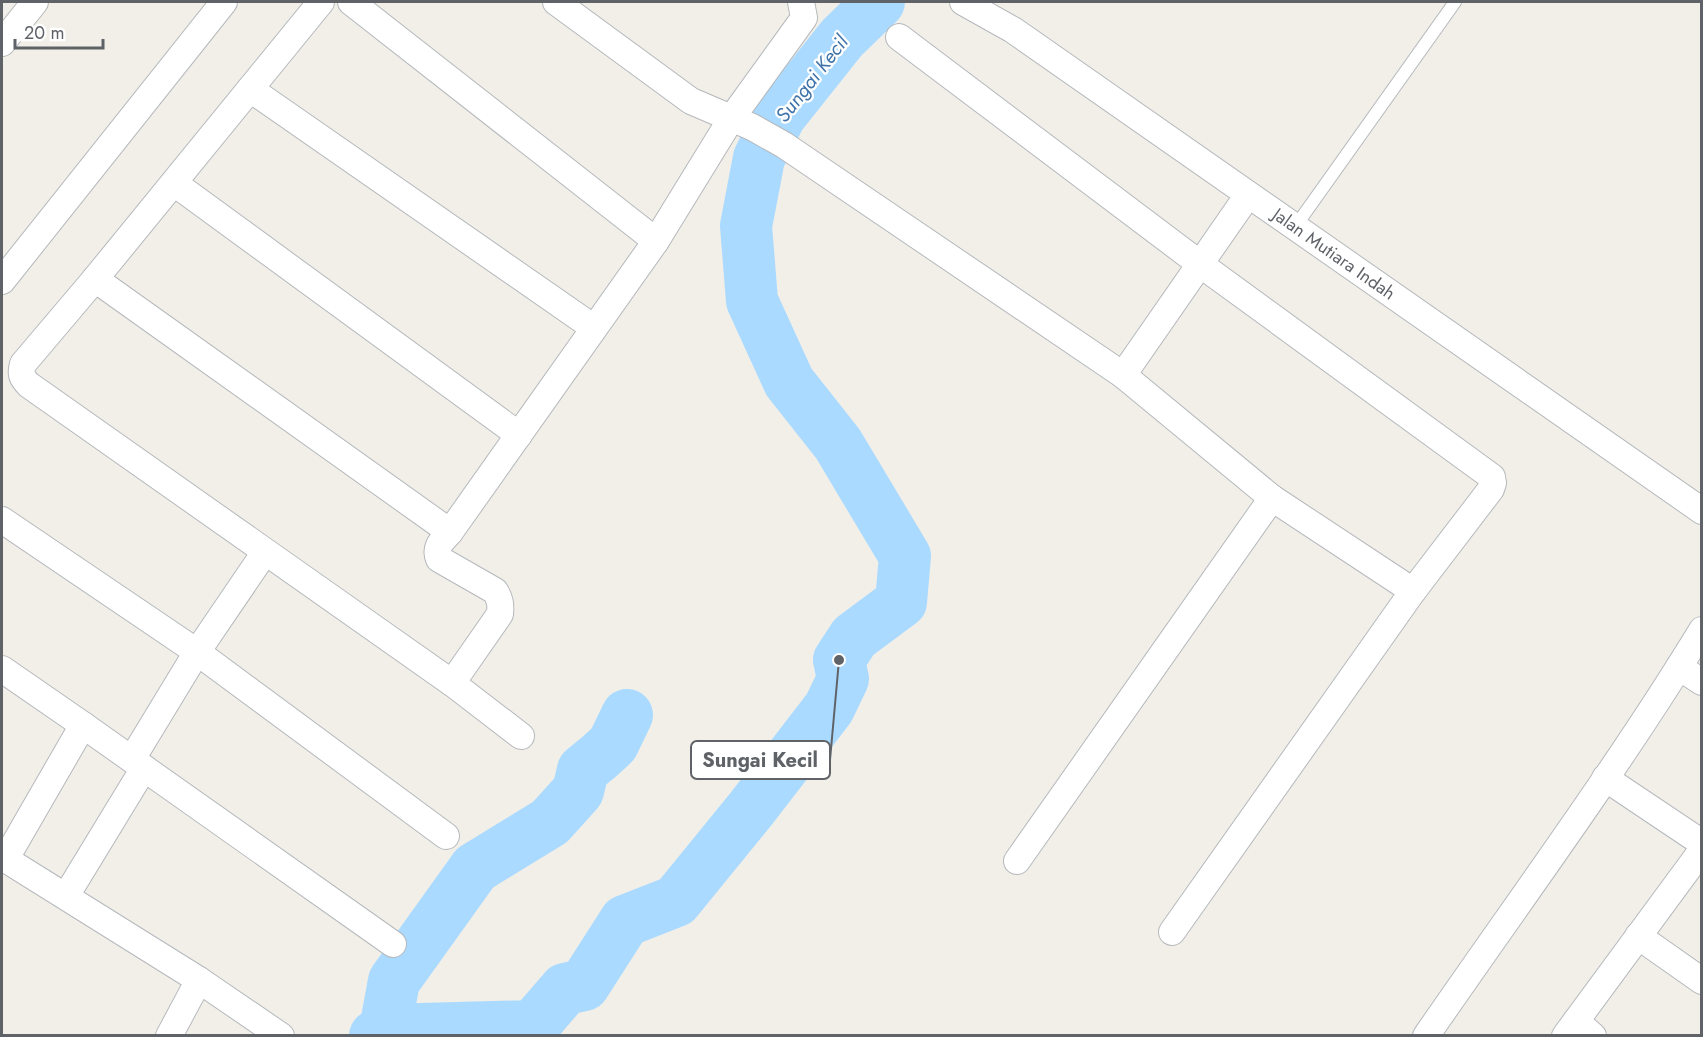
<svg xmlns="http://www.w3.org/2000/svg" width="1703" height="1037" font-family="Jost,sans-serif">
  <rect width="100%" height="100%" fill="#f1efe8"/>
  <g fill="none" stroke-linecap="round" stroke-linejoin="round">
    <g stroke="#aadaff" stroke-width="52">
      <path d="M385,1030L394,981L475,868L550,822L578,791L583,770L600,756L613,744L627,715"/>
      <path d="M375,1036L385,1030L533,1026L565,989L584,985L625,921L676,901L751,809L829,708L843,679L839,660L854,637L901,602L905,556L838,444L789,382L752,301L746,226L759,158L780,116L842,38L879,2"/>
    </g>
    <defs>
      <path id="service" d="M1295,227L1455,2"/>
      <g id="minor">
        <path d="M321,2L95,279L23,364C20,374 22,378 29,385L452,683L521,736"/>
        <path d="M351,2L656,241"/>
        <path d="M556,2L691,101L752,127L784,145L1123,375L1272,498L1413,591"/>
        <path d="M963,2L1013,30L1702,511"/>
        <path d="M899,37L1200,264L1492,477L1493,483L1491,489L1413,591L1172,932"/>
        <path d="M2,43L35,2"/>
        <path d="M250,89L594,328"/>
        <path d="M174,183L519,435"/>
        <path d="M95,279L450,532"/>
        <path d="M2,281L224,2"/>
        <path d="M1123,375L1248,195"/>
        <path d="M2,520L197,652L446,836"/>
        <path d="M1679,667L1702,682"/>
        <path d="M2,669L83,725L393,944"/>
        <path d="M452,683L500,614C501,604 500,599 495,591L439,559C434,547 442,541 450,532L656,241L731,119L804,18L801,2"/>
        <path d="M132,759L197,652L265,552"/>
        <path d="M1605,778L1702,843"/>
        <path d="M2,857L199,980L281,1036"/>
        <path d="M5,860L83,725"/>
        <path d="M1017,861L1272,498"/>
        <path d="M66,896L144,768"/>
        <path d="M1638,936L1702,981"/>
        <path d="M1576,1021L1593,1036"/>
        <path d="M169,1036L199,980"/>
        <path d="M1426,1036C1519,901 1617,769 1702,630"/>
        <path d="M1565,1036L1702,850"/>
      </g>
    </defs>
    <use href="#service" stroke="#b5b8bc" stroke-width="14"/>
    <use href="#minor" stroke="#b5b8bc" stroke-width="28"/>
    <use href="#service" stroke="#fff" stroke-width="12"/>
    <use href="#minor" stroke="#fff" stroke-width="26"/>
  </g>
  <g text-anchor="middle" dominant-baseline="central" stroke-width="4.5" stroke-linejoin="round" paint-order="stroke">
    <g font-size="18" fill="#5f6368" stroke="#fff">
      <text transform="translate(1334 254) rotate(35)">Jalan Mutiara Indah</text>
    </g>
    <g font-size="20" font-style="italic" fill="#4174aa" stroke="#fff">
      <text transform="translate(812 79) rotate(-52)">Sungai Kecil</text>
    </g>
  </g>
  <path fill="none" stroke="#5f6368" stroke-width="2" d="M839 660L830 760"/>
  <circle fill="#5f6368" stroke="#fff" stroke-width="2" cx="839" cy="660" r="6"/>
  <rect fill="#fff" stroke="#5f6368" stroke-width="2" x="691" y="741" width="139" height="38" rx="6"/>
  <g font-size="20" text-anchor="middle" font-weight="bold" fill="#5f6368">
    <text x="760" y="767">Sungai Kecil</text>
  </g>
  <rect width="1703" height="1037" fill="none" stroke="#5f6368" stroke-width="6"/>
  <path d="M15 39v9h88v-9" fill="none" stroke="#5f6368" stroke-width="3"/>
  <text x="24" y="39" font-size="18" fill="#5f6368" stroke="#ffffff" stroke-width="4.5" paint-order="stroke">20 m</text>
</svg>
